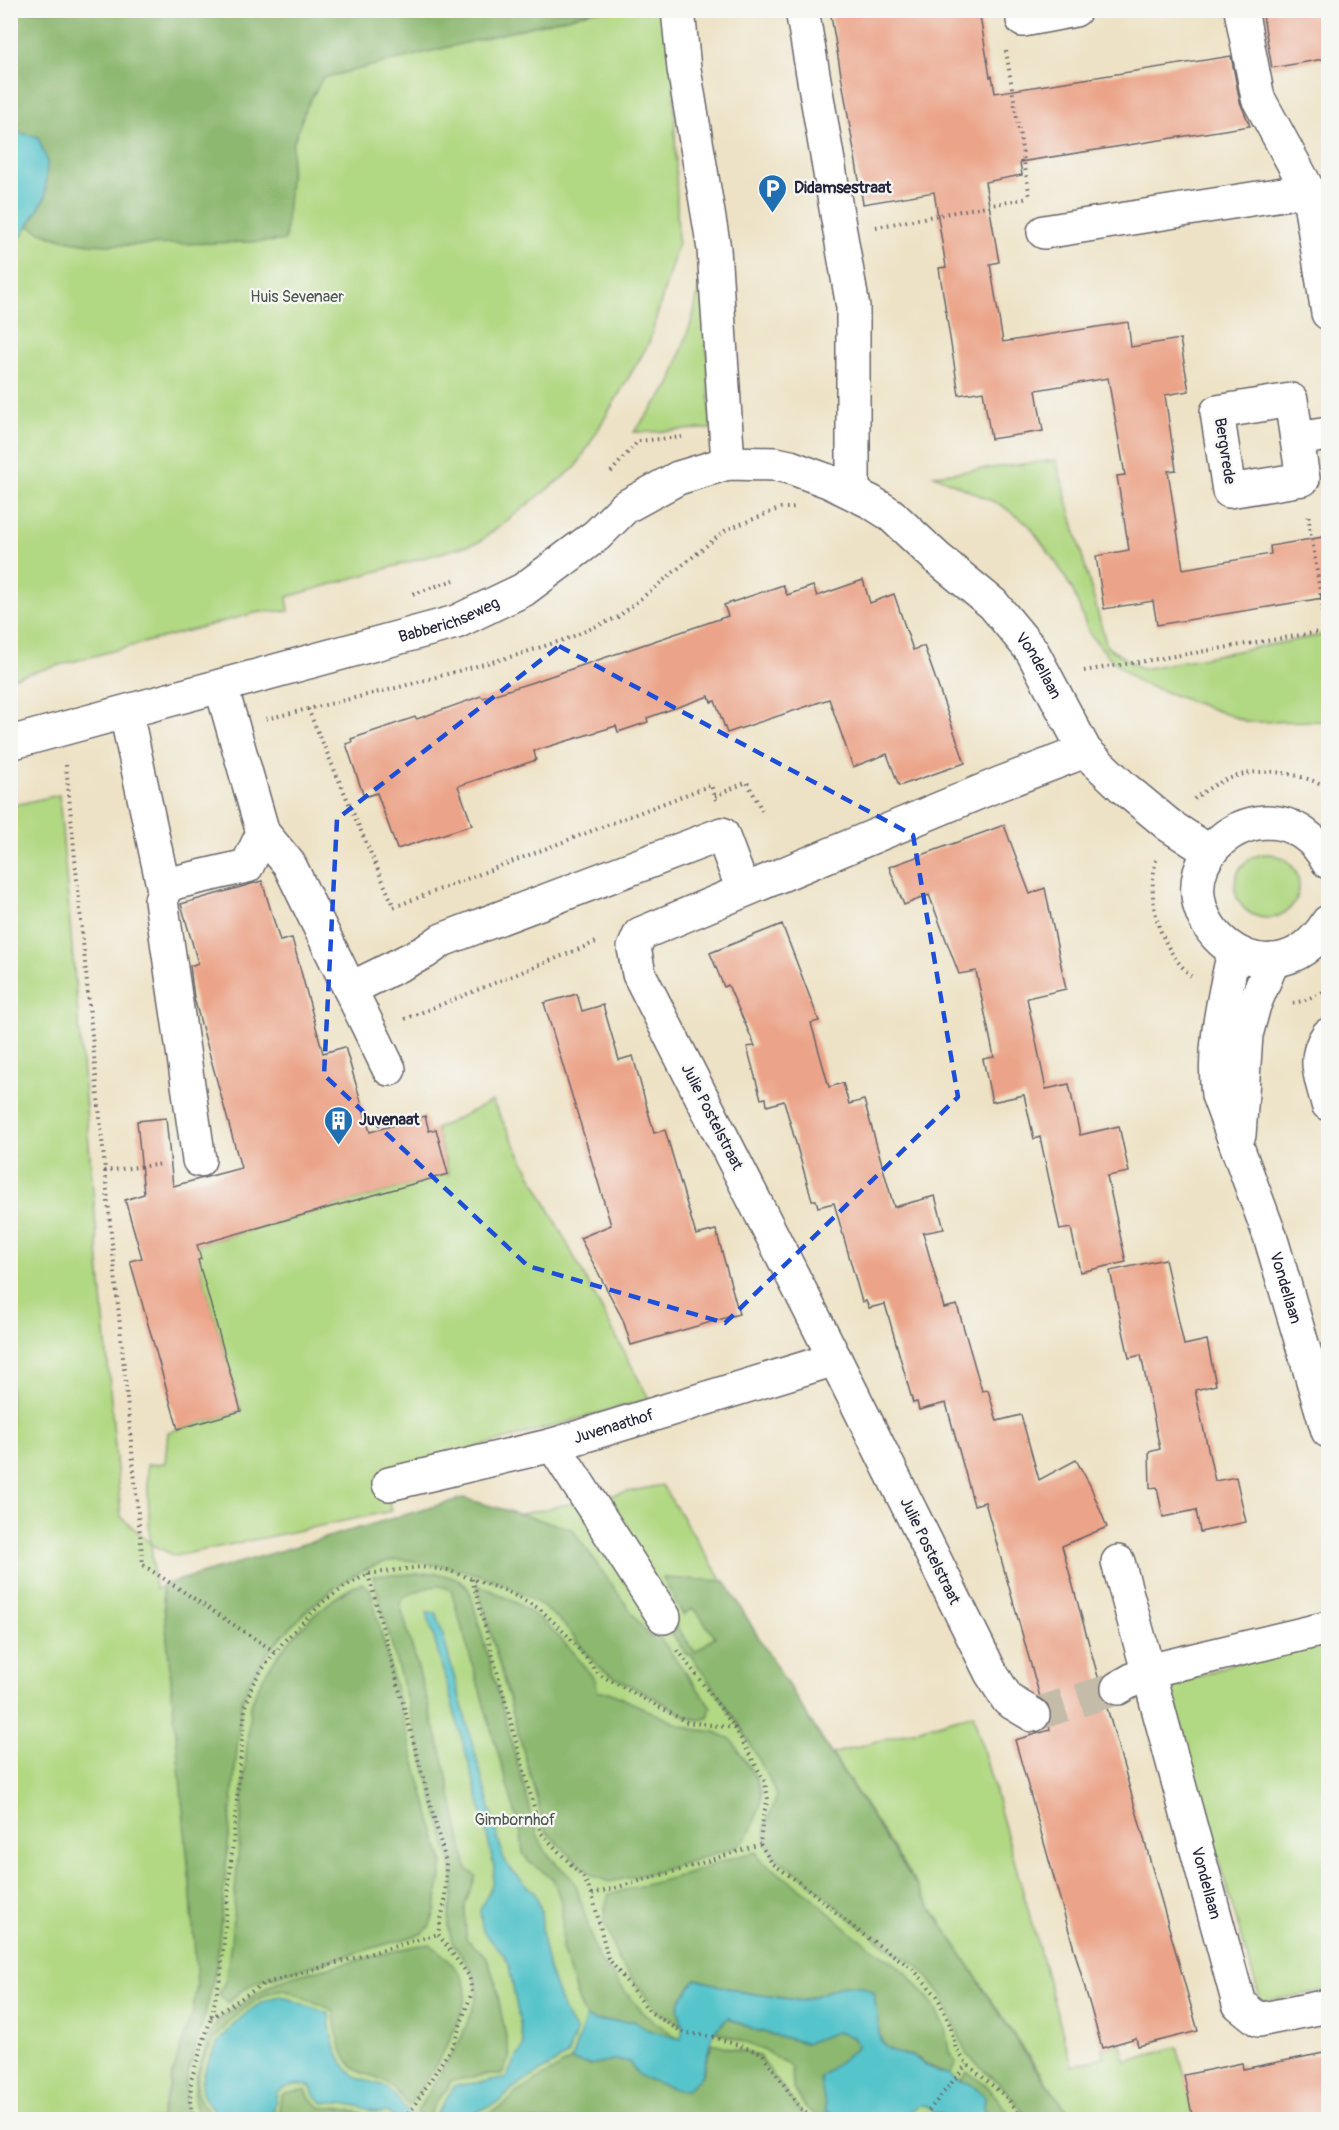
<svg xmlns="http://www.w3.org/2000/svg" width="1339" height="2130" font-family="Pangolin,sans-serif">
  <rect width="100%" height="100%" fill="#f6f6f2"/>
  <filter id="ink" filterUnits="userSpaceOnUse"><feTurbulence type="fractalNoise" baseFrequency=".0167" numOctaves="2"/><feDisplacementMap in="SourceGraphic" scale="12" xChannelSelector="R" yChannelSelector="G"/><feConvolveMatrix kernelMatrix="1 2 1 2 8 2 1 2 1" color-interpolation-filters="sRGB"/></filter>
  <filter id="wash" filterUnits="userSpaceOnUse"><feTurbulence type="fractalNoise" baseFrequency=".008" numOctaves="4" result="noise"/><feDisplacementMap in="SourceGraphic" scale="24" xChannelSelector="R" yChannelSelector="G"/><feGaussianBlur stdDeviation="1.35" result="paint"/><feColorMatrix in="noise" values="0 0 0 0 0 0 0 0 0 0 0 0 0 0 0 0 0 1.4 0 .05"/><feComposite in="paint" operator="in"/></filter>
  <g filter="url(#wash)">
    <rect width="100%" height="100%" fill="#ede2c5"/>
    <g fill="#b1d882" stroke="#6a7d5e" stroke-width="1.5">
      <path d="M10,11H668L673,58L678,243L649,343L576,467L479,542L287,597L289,611L259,612L11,678Z"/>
      <path d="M703,268L711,429C685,428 660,433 634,432L670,385L693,317Z"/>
      <path d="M1056,460L1107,647L1142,669L1328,634V721L1248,722L1138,682L1110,658L1089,633L1073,591L1059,567L1029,525L1001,505L934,475Z"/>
      <path d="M59,795L121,1517L150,1543L147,1465L165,1463L168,1432L241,1411L194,1246L449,1174L436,1129L492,1101L649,1399L379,1475L392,1511L175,1556L151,1544L155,1589L662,1485L1061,2119H11L10,806Z"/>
      <circle cx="1267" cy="886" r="32"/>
      <path d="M1328,1644V1990L1261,2002L1201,1801L1171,1687L1256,1655Z"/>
      <path d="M973,1714L1072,2066L1104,2057L1102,2048L1120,2043L1126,2062L1177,2047L1186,2079L1193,2119H1075L1062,2105L1010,2029L832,1754Z"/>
    </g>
    <g fill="#8cb870" stroke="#576d56" stroke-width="1.5">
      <path d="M11,11H595L323,78L306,108L293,144L285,241C249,242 214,243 178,244C129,245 73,251 29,226L45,198L38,137L11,131Z"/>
      <path d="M463,1498L572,1529L650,1638L657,1634L711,1707L708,1718C691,1724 676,1710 662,1702C643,1690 611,1679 595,1663C581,1650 572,1631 557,1618C517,1584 476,1570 424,1563C415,1561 402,1558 393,1560C361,1567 335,1585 311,1607C281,1637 251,1664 241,1706L217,1962L209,1999L185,2083V2104L189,2119H160L182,2043L192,2015L197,1986L191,1896L162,1585Z"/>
      <path d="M435,1573C448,1576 464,1579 470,1592L537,1834L547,1854L572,1879L576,1886L598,1958L645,2015L681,2040L648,2030L634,2021H596L586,2018L578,2000L562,1948V1904L553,1879L529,1862L523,1853L521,1833L451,1590C437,1580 417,1592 403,1597L400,1604L443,1758L467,1869L476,1876L465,1905L466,1939L486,1956L495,1981L510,2057L501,2075H483L450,2081L448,2088L435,2103L427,2119L416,2113L461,2039L477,1997C479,1962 452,1957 449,1929C447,1914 454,1898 454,1883C454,1875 451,1867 450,1859L373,1576Z"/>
      <path d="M663,1578L725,1581C795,1701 872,1818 949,1935C990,1996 1026,2064 1075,2119H1029L1004,2088L967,2055L942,1995L918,1966L891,1950L851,1919L805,1878L775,1857L767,1844L765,1833V1826L775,1802L776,1795L768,1776L741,1728L690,1654L687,1655L667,1626L673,1622L695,1652L715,1637L694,1608L683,1615Z"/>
      <path d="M362,1583L370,1589L409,1742L443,1863L435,1912L429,1927L421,1934L260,1981L245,1988L228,2002L222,1999L219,1994L226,1979L231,1942L250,1708C261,1665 320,1599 362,1583Z"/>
      <path d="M477,1585C535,1606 558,1633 595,1680L598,1692H609L680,1725L693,1729L715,1732L731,1739L755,1776L761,1793V1804L752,1828L745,1840L733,1848L656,1872L609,1882L590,1874L546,1832Z"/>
      <path d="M757,1852L759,1859L809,1895L849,1931L907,1973L932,2003L945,2028L949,2052L956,2062L950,2074C933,2071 931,2066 917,2058C907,2053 894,2055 885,2047C877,2040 874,2003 874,1992L844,1985L802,2001L742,1992L696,1979C681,1999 676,2002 683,2026L658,2012L618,1960L604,1921L605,1907L609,1894L688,1874L735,1857Z"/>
      <path d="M430,1944C441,1952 463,1972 465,1986C471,2012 426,2084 409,2106C399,2094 392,2084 378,2078C370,2074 360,2075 353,2067C340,2053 335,2029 334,2011C321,2005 295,1992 282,1990C273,1989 264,1995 257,2000C227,2020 198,2050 197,2088C196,2101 208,2110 214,2119H198L194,2098L196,2078L211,2032L219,2019L274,1983L306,1973L415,1946Z"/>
      <path d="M728,2018L755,2030L805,2043L836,2032L853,2037L858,2047L826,2111L842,2119H820L805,2107L793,2088L792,2068C771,2050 740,2041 714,2031Z"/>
      <path d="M712,2043L759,2056L806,2119L474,2120L505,2105L516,2093L571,2060L590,2065L614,2060L629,2062L701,2077Z"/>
      <path d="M968,2072L988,2087L1014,2119H989L990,2116L959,2081Z"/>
      <path d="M302,2090H306L310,2098L321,2108C341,2107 360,2111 378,2119H278L281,2096L285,2093Z"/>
    </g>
    <g fill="#56c4cb" stroke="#3c7383" stroke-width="1.5">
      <path d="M11,131L38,137L47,160L45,198L16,245L11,250Z"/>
      <path d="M427,1613H436L442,1632L503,1856L508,1866L536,1895L541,1910L543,1942L549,1969L564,2011L576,2032L567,2056L513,2088L501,2101L461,2119H433C439,2107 450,2096 454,2086L505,2079L524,2045L509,1966L503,1953L484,1933L482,1927L480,1910L493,1882L494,1867L480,1804Z"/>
      <path d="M696,1979L742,1992L802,2001L844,1985L861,1986L874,1992L880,2039L885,2047L897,2053L914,2057L936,2072L950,2074L959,2081L969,2083L985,2096L984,2108L990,2116L989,2119H944L940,2113H934L926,2106L919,2105L898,2119L842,2120L826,2111L820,2077L858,2047L853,2037L836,2032L806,2043L755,2030L728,2018L714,2032L701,2077L686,2090H678L640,2077L629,2062L614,2060L590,2065L571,2060L586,2018L596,2021H634L648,2030L681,2039L683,2026L678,2009L680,2000Z"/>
      <path d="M281,1996L329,2014C329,2036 339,2069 360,2079C370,2083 381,2082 390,2091C399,2099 406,2111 414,2119H395L388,2112C375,2114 372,2110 361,2107C348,2103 336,2102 323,2103L314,2095L311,2087C299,2082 286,2086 277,2092L272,2119H221C215,2110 202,2100 202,2089C202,2052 247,2001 281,1996Z"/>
    </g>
    <g id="blocks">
      <g fill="#eba489">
        <path d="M830,10H979L990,77L992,76L995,93L1231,56L1240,102L1250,126L1020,162L1022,175L985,182L999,262L990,264L1003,342L1128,322L1131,347L1180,339L1189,391L1165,395L1176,470L1168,471L1183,569L1271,554L1270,546L1329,536V597L1157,625L1153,601L1104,609L1096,556L1129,550L1117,476L1125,475L1108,378L1036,390L1043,431L991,439L983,391L959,395L939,268L946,267L934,192L863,204Z"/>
        <path d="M1262,10H1329V58L1272,68Z"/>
        <path d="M863,580L870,603L894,594L913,650L924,646L965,763L899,786L887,754L853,767L829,699L727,733L715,701L711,702L709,696L647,718L648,722L618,732L616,726L534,751L536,760L458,786L472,825L397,849L377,793L364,797L346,744L352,742L351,739L415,717L417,719L481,696L483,698L533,682L728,616L724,605L783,585L787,595L813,586L817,596Z"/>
        <path d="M1004,825L1030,894L1045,888L1066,989L1027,998L1046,1089L1069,1084L1080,1135L1119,1126L1129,1172L1107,1176L1126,1262L1080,1272L1071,1228L1060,1230L1040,1137L1034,1139L1024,1095L992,1102L983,1059L994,1057L976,971L959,974L929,895L904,905L889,867Z"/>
        <path d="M262,881L280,941L292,938L323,1053L345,1047L370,1132L425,1116L429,1131L436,1129L448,1174L197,1245L201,1259L198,1260L241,1411L178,1429L130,1261L142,1258L125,1200L144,1194L137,1121L166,1118L173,1186L241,1168L194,998L190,966L198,963L181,904Z"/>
        <path d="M782,924L819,1021L811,1023L829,1087L843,1083L849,1104L864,1100L894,1207L935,1196L944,1229L923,1233L944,1308L957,1305L982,1391L988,1390L997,1421L1021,1415L1039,1480L1076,1460L1090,1485L1107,1527L1062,1546L1100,1684L1101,1697L1105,1701L1114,1732L1198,2031L1138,2046L1136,2038L1102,2048L1015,1740L1050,1730L1049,1725L1052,1715L1049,1705L1040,1697L985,1502L974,1505L946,1403L919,1410L917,1402L913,1403L885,1304L869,1308L866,1301L862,1302L834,1203L818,1207L816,1200H812L784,1101L767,1106L766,1098L761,1099L747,1047L755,1046L728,985L724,987L710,953Z"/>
        <path d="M577,994L582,1011L603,1005L619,1060L633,1056L654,1133L665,1130L696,1235L716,1230L739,1314L631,1345L623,1320L580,1238L611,1225L544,1003Z"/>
        <path d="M1165,1259L1184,1345L1207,1340L1216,1385L1195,1390L1215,1481L1236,1477L1246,1522L1200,1532L1196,1510L1163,1517L1157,1487L1150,1488L1149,1452L1160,1449L1141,1355L1129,1358L1110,1271Z"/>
        <path d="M1329,2052V2115L1306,2120H1193L1184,2075L1242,2063L1243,2069Z"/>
      </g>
    </g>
  </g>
  <g filter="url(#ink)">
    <use href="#blocks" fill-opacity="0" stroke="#69656b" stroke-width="1.5"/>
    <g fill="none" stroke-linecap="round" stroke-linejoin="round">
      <path stroke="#c4bca9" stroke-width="33" stroke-dasharray="33 16" stroke-linecap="butt" d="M1033,1715L1118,1688"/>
      <defs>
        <g id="minor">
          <path d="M678,10L684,69L714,249L728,463"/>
          <path d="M802,10L853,307V492"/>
          <path d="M1241,10L1258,98L1308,190L1328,313"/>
          <path d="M1023,20L1075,10"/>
          <path d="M1044,232L1308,190"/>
          <path d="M1291,400L1303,479L1229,491L1217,412Z"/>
          <path d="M1297,439L1328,434"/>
          <path d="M221,686L263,833L289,864L389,1069"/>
          <path d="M126,713L164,890"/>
          <path id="s1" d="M10,743L456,622L523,590L597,535L625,507L678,478L728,463L776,464L790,467L828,481L871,502L890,514L937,558L993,604L1032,651L1085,751L1124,788L1170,826L1210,852"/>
          <path d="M1328,862C1316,839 1294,822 1267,822C1246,823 1229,831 1215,846C1154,914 1269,1017 1328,922"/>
          <path id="s2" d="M1234,951C1224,999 1212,1046 1218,1095L1270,1236L1328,1431"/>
          <path d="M350,989L425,952L442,940L722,834L743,890"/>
          <path d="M1328,1035C1311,1059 1322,1079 1328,1104"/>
          <path d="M1239,1135L1246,1035L1254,1005L1273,960"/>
          <path d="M199,1160L161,900L164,890L173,883L247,866L263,833"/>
          <path d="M553,1445L664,1617"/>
          <path id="s3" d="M389,1484L553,1445L835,1359"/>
          <path d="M1118,1562L1148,1671L1118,1688"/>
          <path id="s4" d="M1328,1628L1148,1671L1239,2004L1259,2020L1328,2006"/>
          <path d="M1033,1715L1008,1700L991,1673L835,1359L639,974L634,948L640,934L999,784L1085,751"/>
        </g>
      </defs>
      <use href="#minor" stroke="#69656b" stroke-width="36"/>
      <g stroke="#69656b" stroke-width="4" stroke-dasharray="1.5 4.5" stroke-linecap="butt">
        <path d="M1006,51L1030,198"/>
        <path d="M876,227L1028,198"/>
        <path d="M611,472L638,441L682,437"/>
        <path d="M413,594L454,580"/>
        <path d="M1320,596L1328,594"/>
        <path d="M1084,671L1326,631L1308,513"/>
        <path d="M308,709L394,907L711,785L716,800"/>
        <path d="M266,719L396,688L517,655L569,638L618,617L726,530L781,508H794"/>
        <path d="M66,765L143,1565L275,1652"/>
        <path d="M715,796L747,782L764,814"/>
        <path d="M1194,799C1236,765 1281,765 1328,787"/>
        <path d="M1156,860C1146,902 1159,946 1191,976"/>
        <path d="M1293,1003L1303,1001L1328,990"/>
        <path d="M405,1019L599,941"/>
        <path d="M104,1171L163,1164"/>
        <path d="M368,1574L446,1862L445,1901L438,1934L469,1976L472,1992L454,2043L412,2109L401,2120"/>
        <path d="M472,1579L541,1833L583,1877L592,1894L608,1958L650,2012L682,2032L713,2037L762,2053L800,2108L814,2120"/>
        <path d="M678,1650L735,1728L765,1782L768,1799L763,1816L760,1844L772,1863L808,1889L858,1931L912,1968L937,1996L950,2025L956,2049L967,2064L1007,2098L1023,2120"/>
        <path d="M592,1894L680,1870L760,1844"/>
        <path d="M211,2018L263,1984L438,1934"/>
        <path d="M194,2120L190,2105L191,2080L211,2018L221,1973L245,1710L252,1685L261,1671L284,1641L323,1602L346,1586L368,1574L421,1567L447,1570L508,1592L540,1609L567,1635L600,1675L687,1722L735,1728"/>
        <path d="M921,2120L967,2064"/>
      </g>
      <use href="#minor" stroke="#fff" stroke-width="33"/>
    </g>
  </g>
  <path fill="none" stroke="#1d4ed8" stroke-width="4.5" stroke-dasharray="12 8" stroke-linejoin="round" d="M559,646L913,835L958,1097L725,1323L528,1266L324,1075L337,819Z"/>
  <defs>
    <symbol id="parking-pin" viewBox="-11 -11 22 30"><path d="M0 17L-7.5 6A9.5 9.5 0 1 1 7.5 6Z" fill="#1f6fb2" stroke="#f6f6f2"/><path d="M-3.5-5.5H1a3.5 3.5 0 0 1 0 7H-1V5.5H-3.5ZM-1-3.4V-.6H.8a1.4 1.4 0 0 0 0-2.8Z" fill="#fff"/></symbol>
    <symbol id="building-pin" viewBox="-11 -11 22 30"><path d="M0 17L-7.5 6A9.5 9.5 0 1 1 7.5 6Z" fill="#1f6fb2" stroke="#f6f6f2"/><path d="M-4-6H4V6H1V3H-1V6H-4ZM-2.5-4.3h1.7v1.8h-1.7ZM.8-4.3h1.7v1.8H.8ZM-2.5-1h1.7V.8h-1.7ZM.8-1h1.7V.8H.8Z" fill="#fff"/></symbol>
  </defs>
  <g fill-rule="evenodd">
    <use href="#parking-pin" x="756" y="172" width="33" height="45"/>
    <use href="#building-pin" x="322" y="1104" width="33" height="45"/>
  </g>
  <g text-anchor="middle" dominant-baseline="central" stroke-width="4.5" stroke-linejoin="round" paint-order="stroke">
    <g font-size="16" font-weight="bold" fill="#22223b" stroke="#f6f6f2" text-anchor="start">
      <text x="794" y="188">Didamsestraat</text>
      <text x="359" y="1120">Juvenaat</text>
    </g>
    <g font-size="16" fill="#4d5950" stroke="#f6f6f2">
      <text x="297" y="297">Huis Sevenaer</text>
      <text x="515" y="1820">Gimbornhof</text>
    </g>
    <g font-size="16" fill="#22223b" stroke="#f6f6f2">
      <text transform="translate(1225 451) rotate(81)">Bergvrede</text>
      <text stroke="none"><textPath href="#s1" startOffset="456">Babberichseweg</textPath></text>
      <text stroke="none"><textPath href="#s1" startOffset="1168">Vondellaan</textPath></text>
      <text transform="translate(712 1117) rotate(63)">Julie Postelstraat</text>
      <text stroke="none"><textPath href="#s2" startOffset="350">Vondellaan</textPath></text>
      <text stroke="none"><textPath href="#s3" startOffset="232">Juvenaathof</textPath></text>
      <text transform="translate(930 1551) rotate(64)">Julie Postelstraat</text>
      <text stroke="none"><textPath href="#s4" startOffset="405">Vondellaan</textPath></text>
    </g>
  </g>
  <rect width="1339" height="2130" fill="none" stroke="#f6f6f2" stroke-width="36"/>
</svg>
